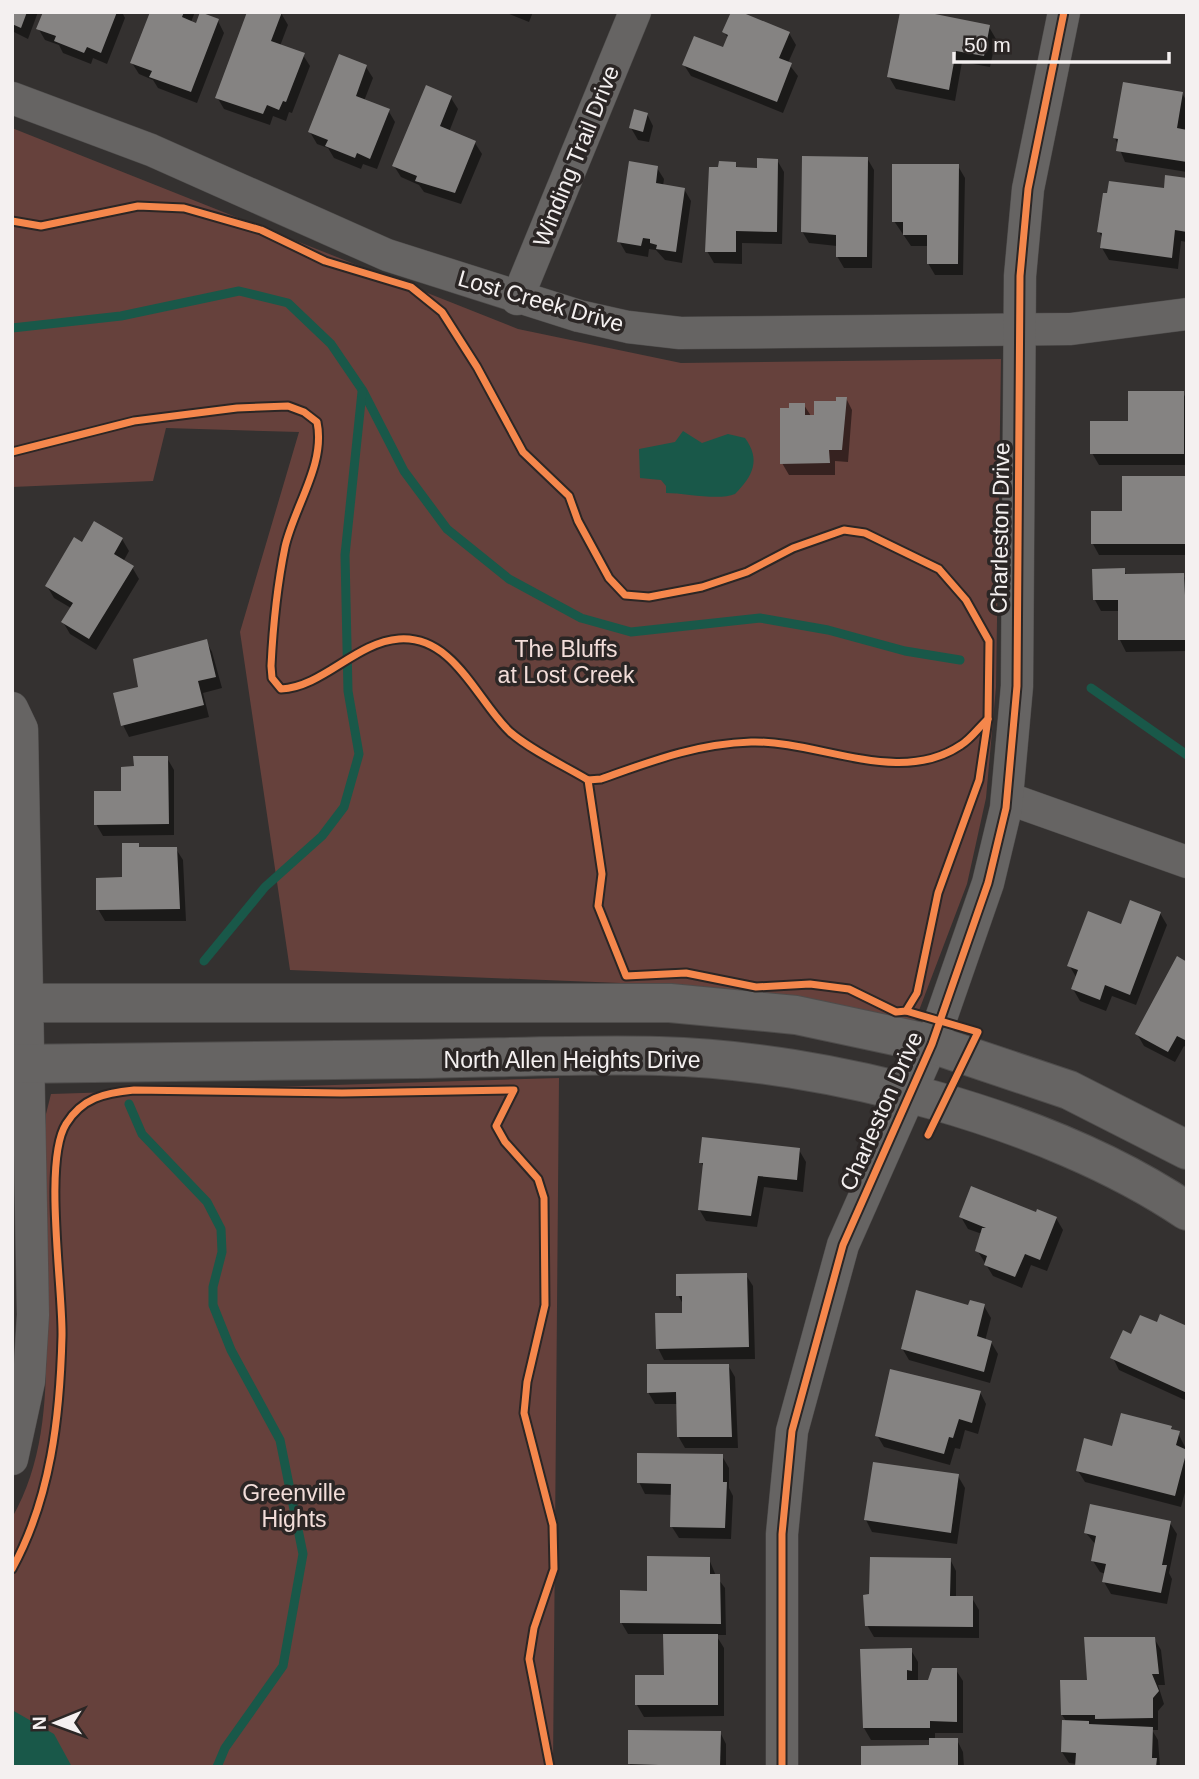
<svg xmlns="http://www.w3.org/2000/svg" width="1199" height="1779" font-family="Helvetica,sans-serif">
  <rect width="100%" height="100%" fill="#343130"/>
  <g fill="#66413c">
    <path d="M12,128L518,329L681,363L1001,359L996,687L986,798L967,884L915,1021L670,985L290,970L240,632L299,432L166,428L153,481L12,487Z"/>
    <path d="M559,1078L553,1767H12V1518C52,1448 46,1367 46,1290C46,1231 46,1173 46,1114L51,1094Z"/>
  </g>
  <g fill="#195849">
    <path d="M683,431L702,443L728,434L745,438C761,460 753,476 735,494C719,501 685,493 666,493V486L661,480L640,478L639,449L675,442Z"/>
    <path d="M12,1710L54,1734L72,1767H12Z"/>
  </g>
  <g fill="#0007">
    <path d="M12,12H38L28,39L12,31Z"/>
    <path d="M44,12H122L125,18L107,64L93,58L91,64L63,53L59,45L45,40L38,28Z"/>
    <path d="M152,12H195L191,22L197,25L218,21L224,33L197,103L158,88L153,80L139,74L132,63Z"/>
    <path d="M504,12H533L529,22Z"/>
    <path d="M281,13L288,25L280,46L303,55L310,66L292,113L289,112L286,121L273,116L270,125L224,109L217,97Z"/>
    <path d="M989,27L996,39L990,67L962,62L955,101L896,89L889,77Z"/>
    <path d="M724,32L789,33L796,45L788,63L798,76L783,113L691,76L684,65L724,50L728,38Z"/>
    <path d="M366,67L373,78L364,101L388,110L395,122L377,169L363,164L361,169L334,158L328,148L317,144L310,132Z"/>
    <path d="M1182,93L1187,102V172L1125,162L1115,138Z"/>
    <path d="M451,98L458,109L449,132L475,143L482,154L461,204L424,192L419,185L401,177L394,166Z"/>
    <path d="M647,114L653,126L649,142L638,140L631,128Z"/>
    <path d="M867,158L874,170L872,268H844L837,256V246L809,243L802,231Z"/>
    <path d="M777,160L784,172L782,244L742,243V264L714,263L707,251L735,164L738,169L759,170Z"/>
    <path d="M958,166L965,178L963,275H935L928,263V246H911L894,221Z"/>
    <path d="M657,168L664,179L663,186L684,189L691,201L682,263L665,260L656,250L649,249L648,257L626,253L619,241Z"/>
    <path d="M1187,180V242L1181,241L1178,269L1109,260L1102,248L1103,239L1099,232Z"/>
    <path d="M1183,393L1187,400V465H1099L1092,453L1130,423Z"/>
    <path d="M846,398L852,410L848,462L835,461V475H789L782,463L804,405L811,416H816Z"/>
    <path d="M1187,477V555H1099L1093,544L1124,512Z"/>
    <path d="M122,539L129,551L123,562L132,567L139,579L96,650L70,634L63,622L71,608L54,598L47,586L82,544Z"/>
    <path d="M1124,570L1127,576L1183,575L1187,581V651L1126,652L1120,640V611H1101L1095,600Z"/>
    <path d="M206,641L212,652L222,688L203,693L209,717L129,737L123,725L140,688Z"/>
    <path d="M167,758L174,770V835L103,836L96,824L122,792L135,768Z"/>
    <path d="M138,845L141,849H176L183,860L186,921H105L98,909L123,879Z"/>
    <path d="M1160,913L1167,925L1136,1005L1112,996L1106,1011L1080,1001L1073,989L1076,977L1069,965L1122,926Z"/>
    <path d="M1187,964V1048L1184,1046L1175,1062L1144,1046L1137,1034Z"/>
    <path d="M799,1150L806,1162L803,1192L764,1187L757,1227L706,1221L699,1209L704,1168L701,1162Z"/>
    <path d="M1037,1214L1056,1218L1063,1230L1047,1271L1031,1265L1022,1288L993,1276L977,1250L982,1234L968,1229L961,1217Z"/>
    <path d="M746,1275L753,1286L755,1359L664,1360L658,1348L684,1315V1306L678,1295Z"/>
    <path d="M984,1306L991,1318L985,1341L991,1342L998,1354L990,1383L909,1360L902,1348L969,1307Z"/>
    <path d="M1157,1324L1187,1328V1401L1119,1370L1113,1358L1132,1336Z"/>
    <path d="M728,1365L735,1377L738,1448H685L678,1436V1404H655L648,1392Z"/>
    <path d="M980,1392L986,1404L978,1434L965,1430L960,1449L955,1448L950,1465L884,1447L877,1435Z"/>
    <path d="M1171,1428L1178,1433L1187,1451V1485L1181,1507L1085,1482L1078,1471L1114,1448Z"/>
    <path d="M722,1456L729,1468V1488L733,1496L731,1539L679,1538L672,1527L673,1495L645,1494L639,1482Z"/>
    <path d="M958,1476L965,1488L957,1544L872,1532L866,1520Z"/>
    <path d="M1170,1523L1177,1534L1169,1573L1172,1579L1167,1604L1111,1594L1104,1582L1106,1574L1100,1572L1093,1561L1096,1545L1086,1533Z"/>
    <path d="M709,1559L716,1576L725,1588L726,1635H716L724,1648V1716L644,1717L637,1705L665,1677V1634H628L621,1622L649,1592Z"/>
    <path d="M950,1559L956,1571V1598H972L979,1610V1638L874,1637L867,1625Z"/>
    <path d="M1154,1638L1161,1650L1165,1685H1158L1164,1704L1158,1711V1730H1152L1158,1740L1160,1767H1076V1764L1069,1763L1062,1752L1066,1721L1062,1715L1089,1682Z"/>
    <path d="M911,1650L918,1662V1682H930L956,1670L963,1681V1733H935V1740H957L963,1752L964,1767H863L931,1747V1740H871L864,1728Z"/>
    <path d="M720,1732L726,1744V1767H631L630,1764Z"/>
  </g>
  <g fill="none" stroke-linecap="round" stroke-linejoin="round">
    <g stroke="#195849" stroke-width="9">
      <path d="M12,328L121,316L239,291L288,303L331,344L363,391L404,471L447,529L509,579L581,618L631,632L760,618L828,630L905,651L960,660"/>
      <path d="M1091,688L1187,755"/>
      <path d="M204,961L265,887L322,836L344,807L359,754L348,691L345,555L362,392"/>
      <path d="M129,1104L142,1134L207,1202L221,1229L222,1252L213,1287V1305L231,1350L280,1440L303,1554L283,1666L225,1748L217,1767"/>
    </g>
  </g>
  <g fill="#858382">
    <path d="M12,12H27L21,28L12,24Z"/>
    <path d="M43,12H117L101,53L87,47L84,53L54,41L56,36L36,29Z"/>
    <path d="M150,12H184L182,17L196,23L200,12L219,19L191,92L149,77L152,71L130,63Z"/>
    <path d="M247,12H282L271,41L305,53L286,102L283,101L279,110L267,105L263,114L215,98Z"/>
    <path d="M731,12H741L790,32L779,58L792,63L777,102L682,65L694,36L723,47L728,35L722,32Z"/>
    <path d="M900,12H925L990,25L984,56L956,51L949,90L887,77Z"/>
    <path d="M339,54L367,65L356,96L390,109L370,159L357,153L355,158L325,146L328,140L308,132Z"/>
    <path d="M1123,82L1183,92L1177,128L1187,130V162L1116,151L1118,139L1113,138Z"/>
    <path d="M426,85L452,96L440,126L476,141L455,193L415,181L417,176L392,166Z"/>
    <path d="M634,109L648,113L643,132L629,128Z"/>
    <path d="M802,156L868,157L867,257H836V235L801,232Z"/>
    <path d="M757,158L778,159L777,232L736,231V252H705L709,167H718L719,161L736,162V167L757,168Z"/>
    <path d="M629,161L658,166L656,183L685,188L676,252L656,249L657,245L650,243V239L643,238L641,246L617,242Z"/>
    <path d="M892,164H959L958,264H927V235H903V222H892Z"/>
    <path d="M1165,175L1187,178V232L1175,230L1172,258L1100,248L1102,233L1097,232L1103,193H1107L1109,181L1164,188Z"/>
    <path d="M1128,391H1184V454H1090V421H1128Z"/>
    <path d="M836,397H847L842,450H829L830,463L780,464V408H789V403H805V415H814V401H836Z"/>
    <path d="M1122,476H1187V544H1091V511H1122Z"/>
    <path d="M94,521L123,538L114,554L134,566L89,639L61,622L73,603L45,586L74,537L82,542Z"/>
    <path d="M1125,568V574L1184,573L1187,640H1118V600H1093L1092,569Z"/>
    <path d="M207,639L216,677L198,681L204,705L121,726L113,693L138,687L133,659Z"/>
    <path d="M133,756H168L169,824L94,825V791H121V767L134,766Z"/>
    <path d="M122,843H139V847H177L180,909L96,910V878L122,877Z"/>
    <path d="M1130,900L1161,912L1130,995L1105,985L1100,1000L1071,989L1078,970L1067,966L1088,911L1121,924Z"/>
    <path d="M1177,956L1187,962V1041L1177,1036L1168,1052L1135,1034Z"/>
    <path d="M702,1137L800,1148L797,1180L758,1176L751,1216L698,1210L703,1163H699Z"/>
    <path d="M971,1186L1036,1212L1037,1209L1057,1217L1040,1260L1025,1254L1015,1277L984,1265L987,1256L975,1251L982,1228H986L959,1217Z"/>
    <path d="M747,1273L749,1347L656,1349L655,1313H682V1296H676V1274Z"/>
    <path d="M916,1290L968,1305L970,1300L985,1304L977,1336L992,1341L984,1372L901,1349Z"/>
    <path d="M1160,1314L1187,1326V1393L1110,1358L1123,1330L1131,1334L1140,1315L1157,1322Z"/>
    <path d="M647,1364H729L732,1437H677L676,1392L647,1393Z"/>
    <path d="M890,1369L981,1391L972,1423L959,1419L953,1438L949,1437L944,1454L875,1436Z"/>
    <path d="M1121,1413L1172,1426L1171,1429L1180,1431L1176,1445L1187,1450L1175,1496L1076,1471L1084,1438L1112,1446Z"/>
    <path d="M637,1453L723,1454V1482H727L725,1528L670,1527L671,1484L637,1483Z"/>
    <path d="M873,1462L959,1474L951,1533L864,1520Z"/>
    <path d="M1090,1504L1171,1521L1162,1565H1167L1161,1593L1102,1582L1106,1564L1091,1561L1096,1536L1084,1533Z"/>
    <path d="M647,1556L710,1557V1574H720L721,1624L620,1623V1590L647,1591Z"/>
    <path d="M870,1557L951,1558L950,1596H973V1627L865,1626L863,1595L869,1594Z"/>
    <path d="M663,1634H718V1705H635V1675H664Z"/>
    <path d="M1084,1637H1155L1159,1674H1152L1159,1691L1153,1698V1718L1095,1719V1715H1061L1060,1680H1087Z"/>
    <path d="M912,1648V1671L907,1670V1680H928L932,1668H957V1722L930,1721V1728H863L860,1649Z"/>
    <path d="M1062,1720L1089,1721V1724L1153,1727L1152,1758H1157L1156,1767H1075L1076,1753L1061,1752Z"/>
    <path d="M628,1730L721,1731L720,1767L628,1764Z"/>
    <path d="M929,1738H958V1767H861V1746L929,1745Z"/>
  </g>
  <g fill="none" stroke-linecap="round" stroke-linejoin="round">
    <defs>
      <g id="street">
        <path d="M12,98L151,150L387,255L579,316L628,327L680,333L1071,329L1187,314"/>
        <path d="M517,299L635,12"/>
        <path d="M12,708L22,729L33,1315L29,1381L12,1459"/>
        <path d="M1007,798L1187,862"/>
        <path d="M782,1767V1534L792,1431L843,1245L932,1044L988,883L1006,808L1017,686L1020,276L1028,189L1064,12"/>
      </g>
      <g id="secondary">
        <path d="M12,1003H670L796,1015L932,1044L1069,1090L1187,1150"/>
        <path d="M12,1064C147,1062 282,1061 417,1059C498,1058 579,1054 659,1056C825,1060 1049,1118 1187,1211"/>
      </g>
    </defs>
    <use href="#street" stroke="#4f4d4c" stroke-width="33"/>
    <use href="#secondary" stroke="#4f4d4c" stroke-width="40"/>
    <use href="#street" stroke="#666463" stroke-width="32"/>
    <use href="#secondary" stroke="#666463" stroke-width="38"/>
    <defs>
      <g id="cycleway">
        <path d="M12,221L41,226L138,206L184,208L261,230L325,261L411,287L442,312L477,367L523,452L569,496L578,521L609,578L625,595L649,597L702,587L747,572L793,548L844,530L865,533L939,569L966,600L989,641L988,719L979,780L938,893L917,993L906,1011L896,1012L849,989L810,984L756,987L686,973L626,976L598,906L602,874L588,780"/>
        <path d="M12,452L134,421L237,408L288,406L304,412L317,422C326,464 294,507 285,547C277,586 273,626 271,666L272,678L281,689C323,687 356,642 399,639C454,635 477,701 510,732C532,751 563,765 588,780L601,779C652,761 695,744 751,742C819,740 899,787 961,745C971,739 979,727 988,719"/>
        <path d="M906,1011L978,1032L928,1135"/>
        <path d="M12,1569C51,1498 60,1416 62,1336C63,1289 43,1161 66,1124C82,1098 104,1093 134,1090L342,1093L514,1090L496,1126L505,1142L538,1179L544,1198L545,1305L527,1382L524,1413L553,1525L554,1569L534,1628L529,1659L550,1767"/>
        <path d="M782,1767V1534L792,1431L843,1245L932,1044L988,883L1006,808L1017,686L1020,276L1028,189L1064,12"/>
      </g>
    </defs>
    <use href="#cycleway" stroke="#2b2625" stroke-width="11"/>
    <use href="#cycleway" stroke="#f5874c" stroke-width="7"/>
  </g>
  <g text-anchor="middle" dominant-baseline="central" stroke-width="7" stroke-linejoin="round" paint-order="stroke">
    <g font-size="23" fill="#f4f0f0" stroke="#2b2625">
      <text transform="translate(576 156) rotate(-68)">Winding Trail Drive</text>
      <text transform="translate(541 301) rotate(16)">Lost Creek Drive</text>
      <text transform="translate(1000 528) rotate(-89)">Charleston Drive</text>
      <text x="572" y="1060">North Allen Heights Drive</text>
      <text transform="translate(881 1111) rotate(-66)">Charleston Drive</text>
    </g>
    <g font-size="23" fill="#f2ddd9" stroke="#2b2625">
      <text x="566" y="649">The Bluffs<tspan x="566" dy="26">at Lost Creek</tspan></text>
      <text x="294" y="1493">Greenville<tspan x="294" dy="26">Hights</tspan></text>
    </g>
  </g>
  <rect width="1199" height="1779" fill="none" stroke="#f4f0f0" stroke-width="28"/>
  <g transform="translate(56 1723) rotate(269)" stroke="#2b2625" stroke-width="5" paint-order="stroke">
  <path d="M0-5L12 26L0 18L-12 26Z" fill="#f4f0f0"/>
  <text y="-10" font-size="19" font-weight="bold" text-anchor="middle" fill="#f4f0f0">N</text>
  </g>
  <path d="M954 52v10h215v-10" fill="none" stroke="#f4f0f0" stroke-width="3.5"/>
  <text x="964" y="52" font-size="21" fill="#f4f0f0" stroke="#2b2625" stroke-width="5" paint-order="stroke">50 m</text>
</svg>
